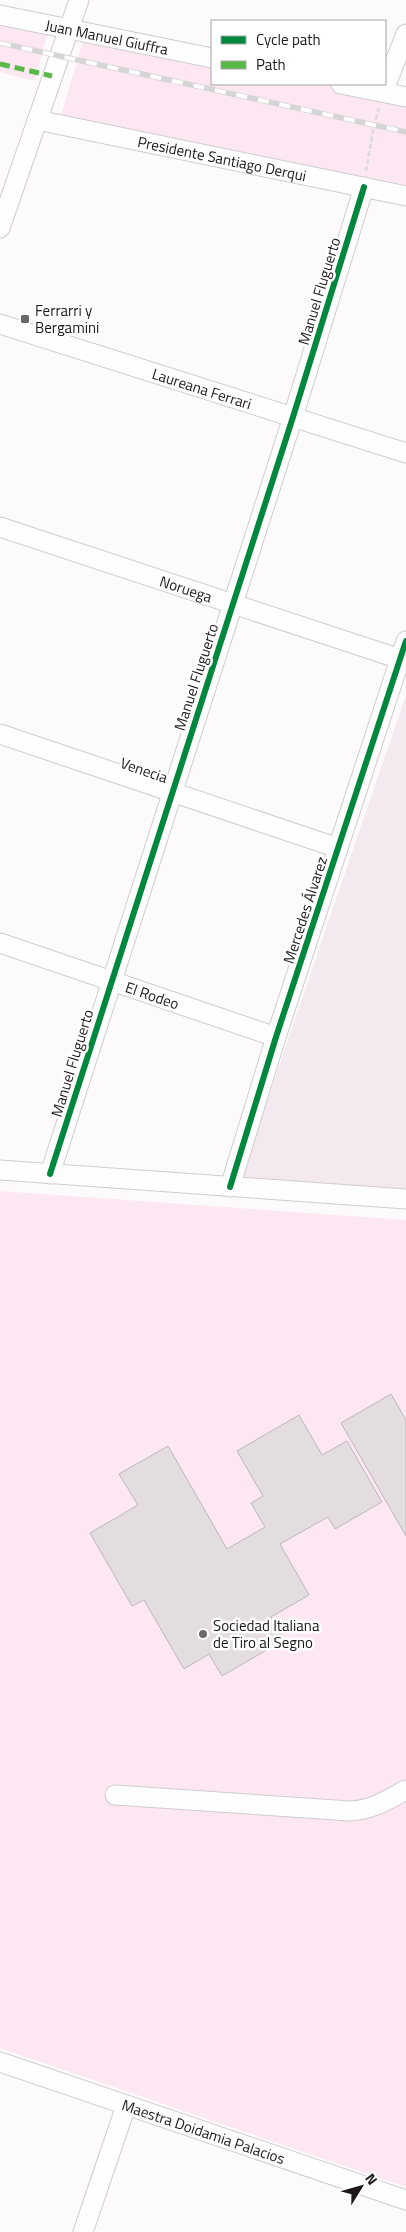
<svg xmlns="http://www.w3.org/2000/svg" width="406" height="2232" font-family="'Titillium Web',sans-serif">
  <rect width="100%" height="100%" fill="#fdfafb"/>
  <path fill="#f3e9ee" d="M406,695V1190L241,1177Z"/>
  <g fill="#fce7f2">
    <path d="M0,19L49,30L34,81L0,72Z"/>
    <path d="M84,38L212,61V84H337L406,97V196L61,115Z"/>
    <path d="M0,1191L406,1220V2187L0,2048Z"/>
  </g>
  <g fill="#e3dde0" stroke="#bcb7ba">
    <path d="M391,1394L406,1420V1536L341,1423Z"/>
    <path d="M299,1415L322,1455L347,1441L382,1502L335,1529L328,1517L280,1544L309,1595L271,1617L284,1640L222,1676L209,1654L184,1669L144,1600L132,1606L90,1533L138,1505L119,1474L168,1446L227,1549L265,1527L251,1503L263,1496L237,1451Z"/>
  </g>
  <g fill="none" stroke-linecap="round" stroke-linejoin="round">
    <defs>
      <g id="minor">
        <path id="s1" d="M0,15L212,58"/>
        <path d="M341,84L406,97"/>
        <path d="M383,92L406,34"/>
        <path id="s2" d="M37,120L406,196"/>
        <path d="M0,228L79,0"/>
        <path id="s3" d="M0,324L406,453"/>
        <path id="s4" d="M0,527L400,659"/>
        <path d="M0,734L338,848"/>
        <path id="s5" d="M0,943L276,1037"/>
        <path d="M0,1170L406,1199"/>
        <path d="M50,1174L293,417L364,187"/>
        <path d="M230,1187L276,1037L406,641"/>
        <path d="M115,1795L350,1811C372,1810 387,1800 406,1790"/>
        <path id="s6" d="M0,2062L406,2200"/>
        <path d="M83,2232L126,2106"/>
      </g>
    </defs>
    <use href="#minor" stroke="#d0ccce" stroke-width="21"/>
    <path stroke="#dcdbdc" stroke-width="2.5" stroke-dasharray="5 2.5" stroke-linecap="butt" d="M366,171L374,125L379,108"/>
    <use href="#minor" stroke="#fffefe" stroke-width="19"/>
    <defs>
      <path id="rail" d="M0,43L406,132"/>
    </defs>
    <use href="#rail" stroke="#d6d5d6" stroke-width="5.5"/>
    <use href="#rail" stroke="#fff" stroke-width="4" stroke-dasharray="11" stroke-linecap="butt"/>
    <path stroke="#58b947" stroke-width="5" stroke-dasharray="10 5" stroke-linecap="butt" d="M0,64L52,76"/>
    <defs>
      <g id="cycleway">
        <path d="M50,1174L293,417L364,187"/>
        <path d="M230,1187L276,1037L406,641"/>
      </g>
    </defs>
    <use href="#cycleway" stroke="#fff" stroke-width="9"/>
    <use href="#cycleway" stroke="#00873e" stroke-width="6"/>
  </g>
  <g fill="#6d6769" stroke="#fff" stroke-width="2">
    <rect x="20" y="314" width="10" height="10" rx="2.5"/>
    <circle cx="203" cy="1634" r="5"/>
  </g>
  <g text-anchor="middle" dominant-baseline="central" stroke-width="5" stroke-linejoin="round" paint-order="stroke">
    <g font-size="15" fill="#1f181b" stroke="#fff">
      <text stroke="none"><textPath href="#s1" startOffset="109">Juan Manuel Giuffra</textPath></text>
      <text stroke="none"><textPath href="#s2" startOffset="189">Presidente Santiago Derqui</textPath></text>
      <text transform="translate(319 291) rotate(-73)">Manuel Fluguerto</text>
      <text stroke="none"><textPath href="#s3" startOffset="212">Laureana Ferrari</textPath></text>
      <text stroke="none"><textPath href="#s4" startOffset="196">Noruega</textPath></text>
      <text transform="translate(196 677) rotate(-72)">Manuel Fluguerto</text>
      <text transform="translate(144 770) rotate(19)">Venecia</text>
      <text transform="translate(305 910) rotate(-72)">Mercedes Álvarez</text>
      <text stroke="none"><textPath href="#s5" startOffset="161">El Rodeo</textPath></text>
      <text transform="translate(72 1063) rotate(-73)">Manuel Fluguerto</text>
      <text stroke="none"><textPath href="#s6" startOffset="215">Maestra Doidamia Palacios</textPath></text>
    </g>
    <g font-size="15" fill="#1f181b" stroke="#fff" text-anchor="start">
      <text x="35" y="310">Ferrarri y<tspan x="35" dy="17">Bergamini</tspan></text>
      <text x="213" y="1625">Sociedad Italiana<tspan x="213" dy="17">de Tiro al Segno</tspan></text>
    </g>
  </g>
  <rect x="211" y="20" width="175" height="65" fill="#ffffff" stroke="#a5a3a4"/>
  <rect x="221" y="36" width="25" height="8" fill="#00873e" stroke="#a5a3a4"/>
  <text x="256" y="45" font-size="15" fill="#1f181b">Cycle path</text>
  <rect x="221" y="61" width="25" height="8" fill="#58b947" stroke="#a5a3a4"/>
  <text x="256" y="70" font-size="15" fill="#1f181b">Path</text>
  <g transform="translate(361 2187) rotate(53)" stroke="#ffffff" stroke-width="4" paint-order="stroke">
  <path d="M0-4L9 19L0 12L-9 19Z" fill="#1f181b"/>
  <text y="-8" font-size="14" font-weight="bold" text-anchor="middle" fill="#1f181b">N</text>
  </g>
</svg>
